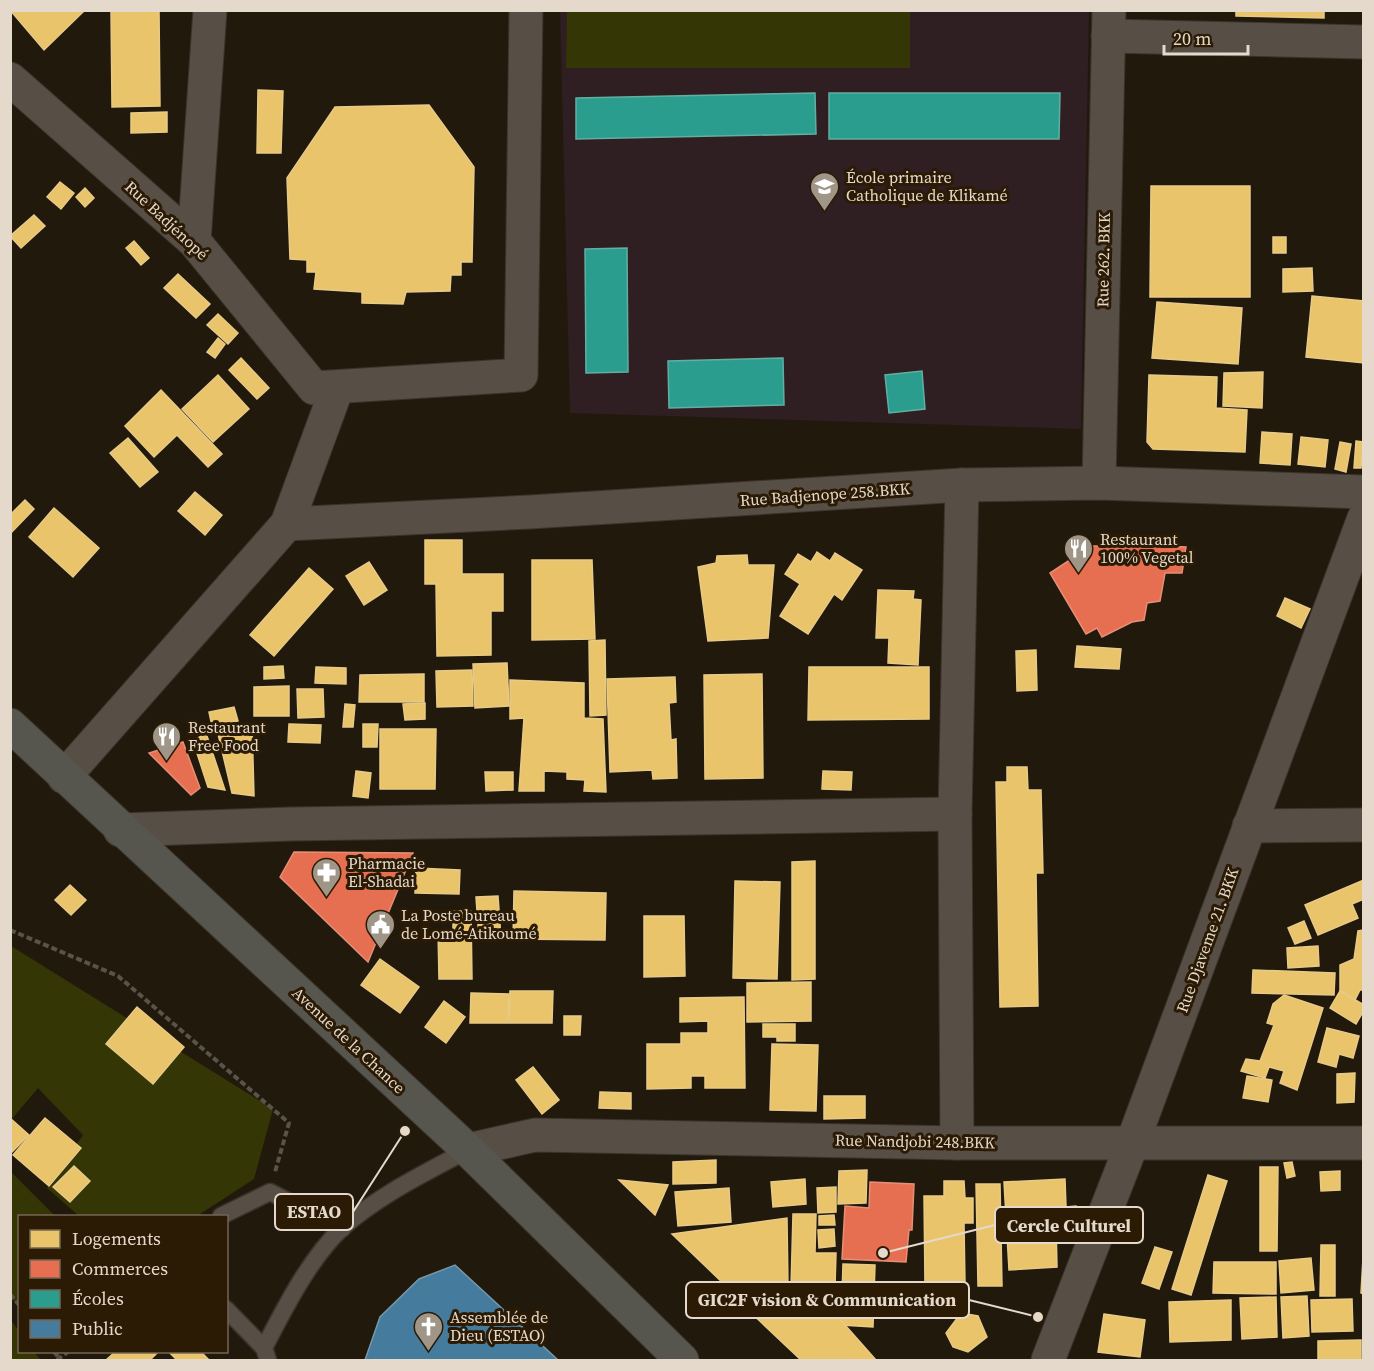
<svg xmlns="http://www.w3.org/2000/svg" width="1374" height="1371" font-family="'Source Serif 4',serif">
  <rect width="100%" height="100%" fill="#22190d"/>
  <path fill="#2f1e22" d="M560,11H1089L1081,429L570,413Z"/>
  <g fill="#353605">
    <path d="M567,11H910V68H566Z"/>
    <path d="M11,946L273,1109L254,1179L197,1216H79L47,1188L83,1135L38,1088L11,1120Z"/>
    <path d="M11,1172L55,1216H20L19,1308L11,1297Z"/>
    <path d="M10,1319L19,1331L20,1352H34L41,1360H11Z"/>
  </g>
  <g fill="#e9c46a" stroke="#e8ca87" stroke-width="1.5">
    <path d="M10,10H85L44,50Z"/>
    <path d="M111,10H159L160,106L112,107Z"/>
    <path d="M1236,10H1324V18L1236,16Z"/>
    <path d="M258,90L283,91L281,153H257Z"/>
    <path d="M429,105L474,167L472,262H461V275H451L450,291L406,292L403,304L362,303V292L314,289L316,272H307V260L290,259L287,178L335,107Z"/>
    <path d="M167,112V132L131,133V113Z"/>
    <path d="M60,182L74,193L61,209L47,197Z"/>
    <path d="M1151,186H1250V297H1150Z"/>
    <path d="M85,188L94,198L85,207L76,197Z"/>
    <path d="M34,215L45,226L21,248L10,236Z"/>
    <rect x="1273" y="237" width="13" height="16"/>
    <path d="M134,241L149,258L141,265L126,248Z"/>
    <path d="M1312,268L1313,291L1283,292V269Z"/>
    <path d="M178,274L210,304L196,318L164,288Z"/>
    <path d="M1312,296L1364,301V363L1306,357Z"/>
    <path d="M1157,302L1242,308L1238,364L1152,358Z"/>
    <path d="M218,314L238,333L228,344L207,325Z"/>
    <path d="M218,338L225,344L215,358L207,352Z"/>
    <path d="M241,358L269,388L257,399L229,370Z"/>
    <path d="M1263,372L1262,408L1223,406L1224,373Z"/>
    <path d="M218,375L249,409L213,442L182,409Z"/>
    <path d="M1149,375L1217,377L1216,408L1247,410L1245,452L1153,449L1147,442Z"/>
    <path d="M161,390L222,454L208,467L177,435L154,457L125,426Z"/>
    <path d="M1262,432L1292,434L1290,465L1260,463Z"/>
    <path d="M1301,437L1328,440L1325,467L1298,464Z"/>
    <path d="M128,438L158,472L140,487L110,453Z"/>
    <path d="M1356,441L1363,442L1361,468H1354Z"/>
    <path d="M1340,442L1351,444L1346,472L1335,469Z"/>
    <path d="M195,492L222,515L205,535L178,511Z"/>
    <path d="M25,500L34,509L10,534V515Z"/>
    <path d="M54,508L99,548L73,577L29,537Z"/>
    <path d="M425,540H462V574H503V611H491V655L437,656L436,584H425Z"/>
    <path d="M817,552L830,561L835,553L862,570L842,600L834,594L808,634L780,616L800,584L785,574L798,554L811,562Z"/>
    <path d="M747,555L748,565H774L768,638L708,641L698,567L716,563L717,556Z"/>
    <path d="M532,560H592L595,639L532,640Z"/>
    <path d="M369,562L387,590L364,605L346,576Z"/>
    <path d="M309,568L333,589L274,656L250,635Z"/>
    <path d="M878,590L914,591L913,599L921,600L918,665L888,663L889,638H876Z"/>
    <path d="M1285,598L1310,609L1301,628L1277,616Z"/>
    <path d="M605,640L606,715L590,716L589,641Z"/>
    <path d="M1077,646L1121,649L1119,669L1075,667Z"/>
    <path d="M1036,650L1037,690L1017,691L1016,651Z"/>
    <path d="M507,663L509,706L475,708L473,664Z"/>
    <path d="M283,666L284,678L264,679V667Z"/>
    <path d="M316,667L346,668V684L315,683Z"/>
    <path d="M809,667H929V719L808,720Z"/>
    <path d="M472,670L473,706L437,707L436,671Z"/>
    <path d="M424,674V702H359L360,675Z"/>
    <path d="M762,674L763,778L705,779L704,675Z"/>
    <path d="M675,677L676,702L669,703L671,740L676,739L677,778L653,779L652,770L610,772L607,679Z"/>
    <path d="M510,680L584,683V718L603,719L606,792L584,791L585,780L567,779V772L544,771V791H519L524,718L510,719Z"/>
    <path d="M289,686V716H254V687Z"/>
    <path d="M297,689H323L324,717L298,718Z"/>
    <path d="M425,703V719L405,720L403,704Z"/>
    <path d="M345,704L355,705L353,727H343Z"/>
    <path d="M234,707L238,721L212,726L209,712Z"/>
    <path d="M252,724L254,796L232,793L218,734Z"/>
    <path d="M289,724L321,725L320,743L288,742Z"/>
    <path d="M363,724H378L377,747H363Z"/>
    <path d="M380,729H436L435,789H380Z"/>
    <path d="M206,733L225,790L208,787L193,741Z"/>
    <path d="M1007,767H1027L1028,790H1041L1043,873H1036L1038,1006L1000,1007L996,782H1007Z"/>
    <path d="M356,771L371,773L368,798L353,796Z"/>
    <path d="M823,771L852,772L851,790L822,789Z"/>
    <path d="M485,772H513V790L486,791Z"/>
    <path d="M815,861V979L792,980V862Z"/>
    <path d="M416,868L460,870L459,894L415,893Z"/>
    <path d="M1364,880V899L1352,904L1358,918L1318,935L1305,905Z"/>
    <path d="M735,881L780,882L777,979L733,978Z"/>
    <path d="M70,885L86,900L71,915L55,900Z"/>
    <path d="M514,891L606,893L605,940L513,939Z"/>
    <path d="M498,896L501,938L479,939L476,897Z"/>
    <path d="M453,911H471L472,979H439L438,931L453,930Z"/>
    <path d="M644,916H684L685,976L644,977Z"/>
    <path d="M1304,921L1311,938L1295,944L1288,928Z"/>
    <path d="M1364,930V990H1360L1355,1000L1340,991V965L1354,959L1358,931Z"/>
    <path d="M1318,946L1319,966L1288,968L1287,948Z"/>
    <path d="M380,959L419,987L400,1013L361,985Z"/>
    <path d="M1253,970L1335,973L1334,995L1252,993Z"/>
    <path d="M811,982V1021L747,1022V983Z"/>
    <path d="M510,991H553L552,1023H509Z"/>
    <path d="M1340,991L1364,1005V1010L1356,1024L1330,1008Z"/>
    <path d="M471,993L509,994L508,1023H470Z"/>
    <path d="M1284,995L1323,1008L1297,1090L1280,1083L1284,1071L1269,1067L1265,1078L1241,1071L1246,1059L1260,1061L1274,1025L1267,1023L1273,1004Z"/>
    <path d="M744,997L745,1088H705V1076H691V1088L647,1089V1044H681V1033H708V1021L680,1022V998Z"/>
    <path d="M444,1001L465,1017L446,1043L425,1027Z"/>
    <path d="M137,1007L184,1047L153,1084L106,1044Z"/>
    <path d="M564,1016H581L580,1035H564Z"/>
    <path d="M763,1024H795V1041H777V1037H763Z"/>
    <path d="M1327,1028L1359,1036L1353,1058L1339,1054L1336,1067L1318,1062Z"/>
    <path d="M772,1044L818,1045L816,1111L770,1110Z"/>
    <path d="M533,1067L559,1100L542,1114L516,1080Z"/>
    <path d="M1355,1073L1354,1102L1337,1103V1074Z"/>
    <path d="M1247,1076L1272,1080L1268,1102L1243,1098Z"/>
    <path d="M600,1092L631,1093V1109L599,1108Z"/>
    <path d="M824,1096H865V1118L824,1119Z"/>
    <path d="M10,1118L29,1135L10,1154Z"/>
    <path d="M45,1118L81,1148L49,1186L13,1155Z"/>
    <path d="M716,1160V1183L673,1184V1162Z"/>
    <path d="M1292,1162L1295,1176L1287,1178L1284,1163Z"/>
    <path d="M74,1166L90,1181L70,1202L53,1187Z"/>
    <path d="M1260,1167H1278L1277,1251H1260Z"/>
    <path d="M867,1170L866,1203L838,1204L839,1171Z"/>
    <path d="M1340,1171V1190L1321,1191L1320,1172Z"/>
    <path d="M1208,1175L1227,1181L1191,1295L1172,1289Z"/>
    <path d="M805,1179L806,1204L773,1207L771,1182Z"/>
    <path d="M1065,1179L1066,1207L1076,1206V1223L1056,1224L1057,1267L1009,1270L1004,1182Z"/>
    <path d="M619,1180L668,1185L655,1215Z"/>
    <path d="M944,1181H964L965,1198H973V1223H964L965,1284L925,1285L924,1196H944Z"/>
    <path d="M976,1184H1000L1002,1286H978Z"/>
    <path d="M836,1187V1212L818,1213L817,1188Z"/>
    <path d="M729,1188L731,1222L678,1226L675,1192Z"/>
    <path d="M793,1214H816L815,1253H836L835,1287H791Z"/>
    <path d="M834,1215L835,1225H819V1216Z"/>
    <path d="M787,1218L788,1287L726,1286L672,1234Z"/>
    <path d="M834,1229L835,1246L819,1248L818,1230Z"/>
    <path d="M1321,1245H1335V1296H1320Z"/>
    <path d="M1155,1247L1172,1252L1159,1289L1142,1283Z"/>
    <path d="M1311,1258L1314,1290L1281,1293L1279,1261Z"/>
    <path d="M1363,1258H1364V1294L1361,1293Z"/>
    <path d="M1214,1262H1276V1294L1213,1293Z"/>
    <path d="M843,1264L875,1265L873,1327L841,1325Z"/>
    <path d="M729,1292L822,1299L876,1360H801Z"/>
    <path d="M1307,1296L1309,1336L1283,1338L1281,1297Z"/>
    <path d="M1276,1297L1277,1337L1242,1339L1240,1298Z"/>
    <path d="M1352,1299L1353,1331L1312,1332L1311,1300Z"/>
    <path d="M1231,1300V1340L1170,1342L1169,1302Z"/>
    <path d="M961,1313L978,1316L987,1337L968,1352L953,1347L946,1333Z"/>
    <path d="M1104,1314L1145,1320L1140,1357L1098,1352Z"/>
    <path d="M1361,1340V1360H1318V1341Z"/>
    <path d="M115,1352H158L150,1360H106Z"/>
    <path d="M169,1352H201L209,1360H177Z"/>
  </g>
  <g fill="#e76f51" stroke="#e68f76" stroke-width="1.5">
    <path d="M1091,546H1167L1186,547L1182,573H1165L1160,601L1147,603L1144,620L1132,622L1102,637L1097,628L1086,634L1050,573Z"/>
    <path d="M183,742L200,788L191,795L149,753Z"/>
    <path d="M294,852L413,853L368,962L280,877Z"/>
    <path d="M870,1182L914,1184L912,1230H909L906,1262L842,1259L845,1206L869,1208Z"/>
  </g>
  <g fill="#2a9d8f" stroke="#62afa1" stroke-width="1.5">
    <path d="M815,93L816,134L576,139V98Z"/>
    <path d="M829,93H1060L1059,139H829Z"/>
    <path d="M627,248L628,372L586,373L585,249Z"/>
    <path d="M783,358L784,405L669,408L668,361Z"/>
    <path d="M922,371L925,409L889,413L885,375Z"/>
  </g>
  <path fill="#457b9d" stroke="#7597ab" stroke-width="1.5" d="M455,1265L558,1360H365L380,1317L419,1279Z"/>
  <g fill="none" stroke-linecap="round" stroke-linejoin="round">
    <defs>
      <g id="service">
        <path d="M221,1216L270,1192L342,1229"/>
        <path d="M226,1309L264,1348"/>
        <path d="M268,1360L264,1348C284,1309 310,1258 342,1228C379,1195 425,1173 468,1150"/>
      </g>
      <g id="minor">
        <path d="M1108,36L1364,42"/>
        <path d="M10,79L194,241L314,388L521,375L526,10"/>
        <path d="M194,241L210,10"/>
        <path d="M1099,483L1109,10"/>
        <path d="M287,524L530,512L962,485L1099,483L1364,492"/>
        <path d="M64,777L287,524L337,388"/>
        <path d="M1249,826L1364,825"/>
        <path d="M120,830L291,824L955,814"/>
        <path d="M957,1143L955,814L962,485"/>
        <path d="M468,1150L535,1135L957,1143H1364"/>
        <path d="M1048,1360L1133,1141L1364,518"/>
      </g>
      <path id="primary" d="M10,725L468,1150L682,1360"/>
    </defs>
    <use href="#service" stroke="#3b342c" stroke-width="19"/>
    <use href="#minor" stroke="#3b342c" stroke-width="35"/>
    <use href="#primary" stroke="#3b342c" stroke-width="35"/>
    <g stroke="#59534a" stroke-width="4" stroke-dasharray="6 3" stroke-linecap="butt">
      <path d="M10,930L118,976L289,1123L275,1172"/>
      <path d="M10,1294L20,1306"/>
      <path d="M54,1352L60,1359"/>
      <path d="M57,1360L68,1352"/>
    </g>
    <use href="#service" stroke="#574f46" stroke-width="16"/>
    <use href="#minor" stroke="#574f46" stroke-width="33"/>
    <use href="#primary" stroke="#57564e" stroke-width="33"/>
  </g>
  <defs>
    <symbol id="school-pin" viewBox="-11 -11 22 30"><path d="M0 17L-7.5 6A9.5 9.5 0 1 1 7.5 6Z" fill="#a09688" stroke="#2b1a04"/><path d="M0-5L7-2L0 1L-7-2ZM-4 1L0 2.5L4 1V4Q0 6-4 4Z" fill="#fff"/></symbol>
    <symbol id="restaurant-pin" viewBox="-11 -11 22 30"><path d="M0 17L-7.5 6A9.5 9.5 0 1 1 7.5 6Z" fill="#a09688" stroke="#2b1a04"/><path d="M-5-6h1v4h1v-4h1v4h1v-4h1v5L-1.5 .5V6h-2V.5L-5-1ZM5-6V6H3V1.5H1.5Q1.5-4 5-6Z" fill="#fff"/></symbol>
    <symbol id="pharmacy-pin" viewBox="-11 -11 22 30"><path d="M0 17L-7.5 6A9.5 9.5 0 1 1 7.5 6Z" fill="#a09688" stroke="#2b1a04"/><path d="M-2-6h4v4h4v4h-4v4h-4v-4h-4v-4h4Z" fill="#fff"/></symbol>
    <symbol id="civic-pin" viewBox="-11 -11 22 30"><path d="M0 17L-7.5 6A9.5 9.5 0 1 1 7.5 6Z" fill="#a09688" stroke="#2b1a04"/><path d="M-.6-6.5H3V-4.5H.6V-3L4-1V1h2V6H-6V1h2V-1L-.6-3ZM-1.2 2.5V6h2.4V2.5Z" fill="#fff"/></symbol>
    <symbol id="church-pin" viewBox="-11 -11 22 30"><path d="M0 17L-7.5 6A9.5 9.5 0 1 1 7.5 6Z" fill="#a09688" stroke="#2b1a04"/><path d="M-1.2-6h2.4v3.5h3.3v2.4h-3.3V6h-2.4V-.1h-3.3v-2.4h3.3Z" fill="#fff"/></symbol>
  </defs>
  <g fill-rule="evenodd">
    <use href="#school-pin" x="808" y="170" width="33" height="45"/>
    <use href="#restaurant-pin" x="1062" y="532" width="33" height="45"/>
    <use href="#restaurant-pin" x="150" y="720" width="33" height="45"/>
    <use href="#pharmacy-pin" x="310" y="856" width="33" height="45"/>
    <use href="#civic-pin" x="364" y="908" width="33" height="45"/>
    <use href="#church-pin" x="412" y="1310" width="33" height="45"/>
  </g>
  <g text-anchor="middle" dominant-baseline="central" stroke-width="6" stroke-linejoin="round" paint-order="stroke">
    <g font-size="16" fill="#e4d9cb" stroke="#2b1a04" text-anchor="start">
      <text x="846" y="177">École primaire<tspan x="846" dy="18">Catholique de Klikamé</tspan></text>
      <text x="1100" y="539">Restaurant<tspan x="1100" dy="18">100% Vegetal</tspan></text>
      <text x="188" y="727">Restaurant<tspan x="188" dy="18">Free Food</tspan></text>
      <text x="348" y="863">Pharmacie<tspan x="348" dy="18">El-Shadai</tspan></text>
      <text x="401" y="915">La Poste bureau<tspan x="401" dy="18">de Lomé-Atikoumé</tspan></text>
      <text x="450" y="1317">Assemblée de<tspan x="450" dy="18">Dieu (ESTAO)</tspan></text>
    </g>
    <g font-size="16" fill="#e4d9cb" stroke="#2b1a04">
      <text transform="translate(167 220) rotate(43)">Rue Badjénopé</text>
      <text transform="translate(1103 260) rotate(-89)">Rue 262. BKK</text>
      <text transform="translate(825 494) rotate(-4)">Rue Badjenope 258.BKK</text>
      <text transform="translate(1207 940) rotate(-70)">Rue Djaveme 21. BKK</text>
      <text transform="translate(349 1040) rotate(43)">Avenue de la Chance</text>
      <text transform="translate(915 1141) rotate(1)">Rue Nandjobi 248.BKK</text>
    </g>
  </g>
  <path fill="none" stroke="#e4d9cb" stroke-width="2" d="M405 1131L353 1212M883 1253L995 1225M1038 1317L969 1300"/>
  <g fill="#e4d9cb" stroke="#2b1a04" stroke-width="2">
    <circle cx="405" cy="1131" r="6"/>
    <circle cx="883" cy="1253" r="6"/>
    <circle cx="1038" cy="1317" r="6"/>
  </g>
  <g fill="#2b1a04" stroke="#e4d9cb" stroke-width="2">
    <rect x="275" y="1194" width="78" height="36" rx="6"/>
    <rect x="995" y="1207" width="148" height="36" rx="6"/>
    <rect x="686" y="1282" width="283" height="36" rx="6"/>
  </g>
  <g font-size="18" text-anchor="middle" font-weight="bold" fill="#e4d9cb">
    <text x="314" y="1218">ESTAO</text>
    <text x="1069" y="1232">Cercle Culturel</text>
    <text x="827" y="1306">GIC2F vision &amp; Communication</text>
  </g>
  <rect width="1374" height="1371" fill="none" stroke="#e4d9cb" stroke-width="24"/>
  <rect x="18" y="1215" width="210" height="138" fill="#2b1a04" stroke="#756654" stroke-width="1.5"/>
  <rect x="30" y="1230" width="30" height="18" fill="#e9c46a" stroke="#756654" stroke-width="1.5"/>
  <text x="72" y="1245" font-size="18" fill="#e4d9cb">Logements</text>
  <rect x="30" y="1260" width="30" height="18" fill="#e76f51" stroke="#756654" stroke-width="1.5"/>
  <text x="72" y="1275" font-size="18" fill="#e4d9cb">Commerces</text>
  <rect x="30" y="1290" width="30" height="18" fill="#2a9d8f" stroke="#756654" stroke-width="1.5"/>
  <text x="72" y="1305" font-size="18" fill="#e4d9cb">Écoles</text>
  <rect x="30" y="1320" width="30" height="18" fill="#457b9d" stroke="#756654" stroke-width="1.5"/>
  <text x="72" y="1335" font-size="18" fill="#e4d9cb">Public</text>
  <path d="M1164 45v9h84v-9" fill="none" stroke="#e4d9cb" stroke-width="3"/>
  <text x="1173" y="45" font-size="18" fill="#e4d9cb" stroke="#2b1a04" stroke-width="4.5" paint-order="stroke">20 m</text>
</svg>
